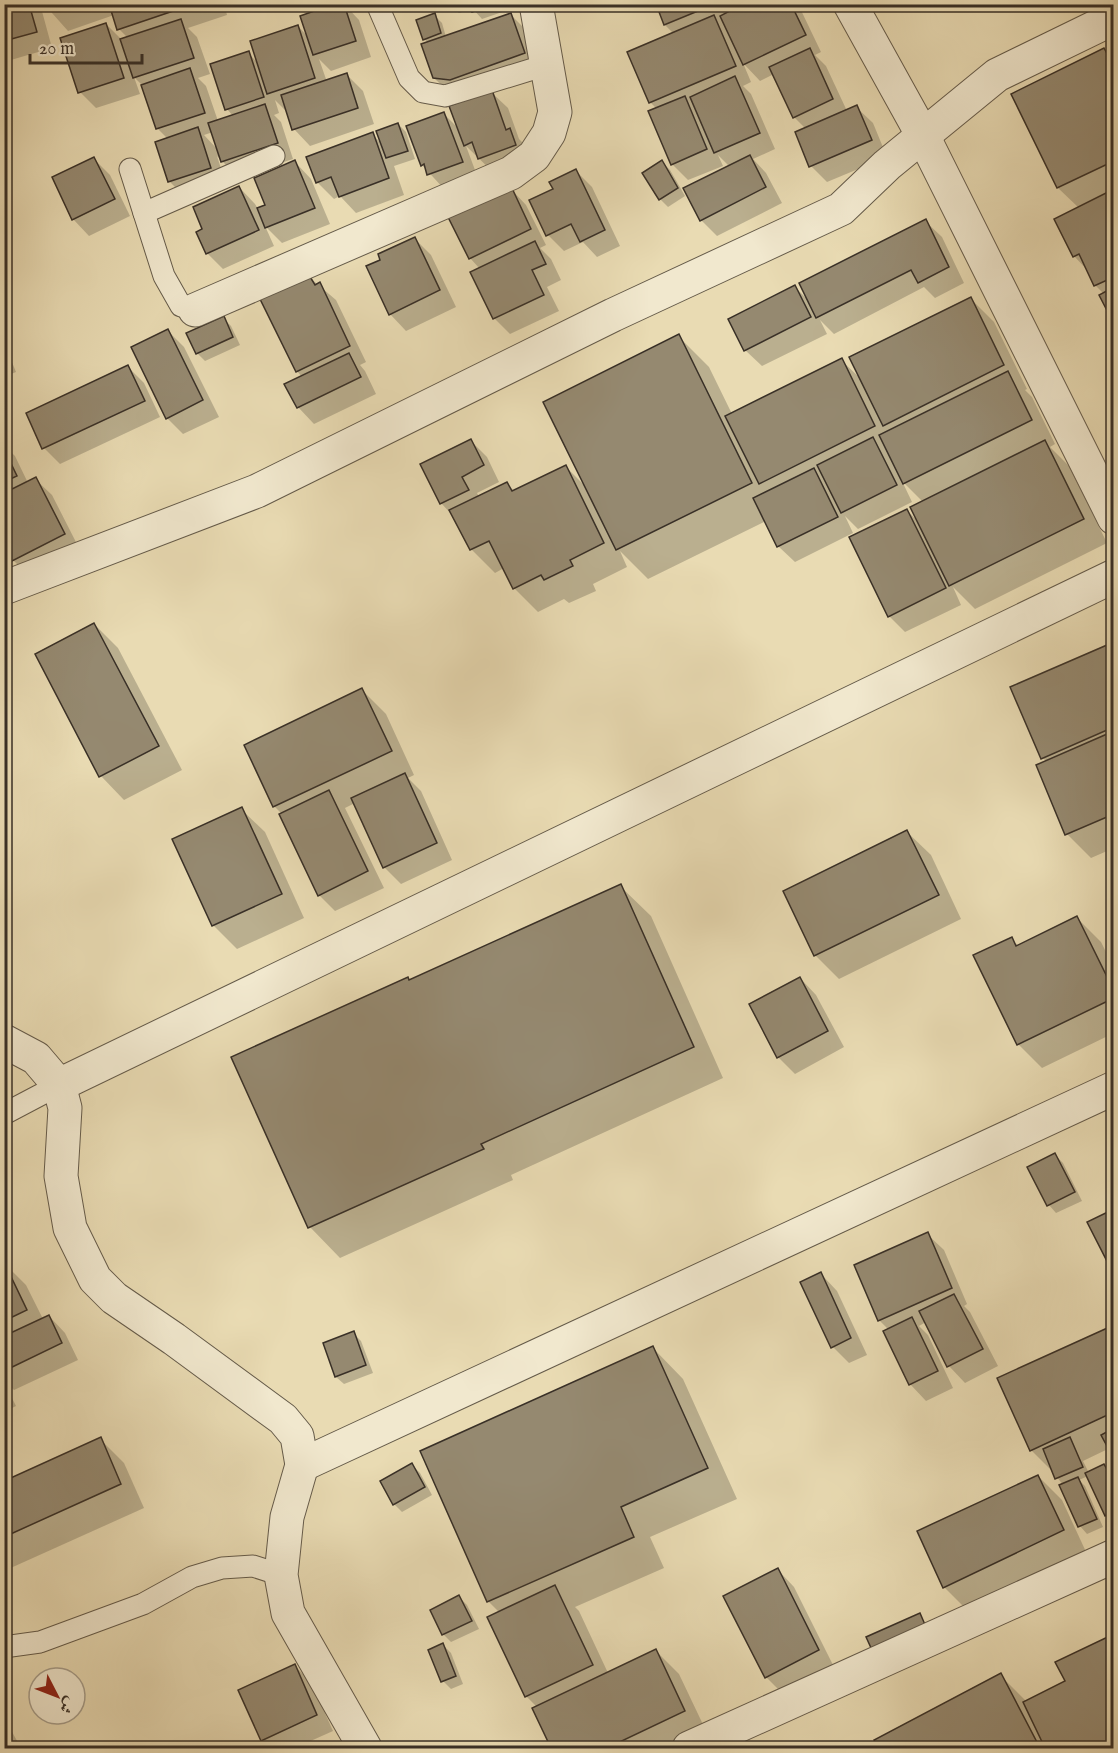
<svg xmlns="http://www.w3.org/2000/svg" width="1118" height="1753" font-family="'IM FELL English',Amiri,serif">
  <rect width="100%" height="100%" fill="#e9dbb3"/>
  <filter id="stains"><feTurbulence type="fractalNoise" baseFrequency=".00333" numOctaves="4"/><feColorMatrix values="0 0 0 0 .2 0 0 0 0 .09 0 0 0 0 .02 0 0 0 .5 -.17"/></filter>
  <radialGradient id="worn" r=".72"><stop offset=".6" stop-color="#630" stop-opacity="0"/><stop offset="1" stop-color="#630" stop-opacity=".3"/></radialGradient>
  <g fill="#0003" fill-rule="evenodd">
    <path d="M4,4H40L52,48L4,62Z"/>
    <path d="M44,4H224L227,15L188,28L197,37L210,74L198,78L206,86L218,121L233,116L227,109L248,53L258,63L298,26L309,38L344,4L359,20L371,57L331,71L319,59L327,82L347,75L363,91L374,124L310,146L294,129L287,109L285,110L275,100L279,113L274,115L281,122L293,159L238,177L217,156L226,184L186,198L169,181L168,139L157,128L143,86L134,77L140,94L96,108L80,92L106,24L122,40L128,38L119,29L114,15L68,31ZM213,132L218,150L204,135Z"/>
    <path d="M450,4H506L508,10L482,19L473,9L459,13Z"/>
    <path d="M657,4H798L821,52L815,55L826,66L847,111L856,107L873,123L887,157L827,182L811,166L806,129L794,117L774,74L760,81L743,63L751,82L743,86L751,94L775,149L753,159L766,173L782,203L717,236L701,220L730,167L718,155L723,166L688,180L672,164L657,109L650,102L674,34L665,25Z"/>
    <path d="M510,14L527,31L540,69L451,94L434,78L429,43L424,39L434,15L442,23L446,37Z"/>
    <path d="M1104,50L1114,59V321L1104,294L1096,286L1088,271L1074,256L1079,208L1058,188L1013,94Z"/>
    <path d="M491,92L508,108L519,139L526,146L496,175L466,146L478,178L445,190L422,165L444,114L459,129Z"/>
    <path d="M398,124L406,132L415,159L394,166L404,195L356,213L340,196L334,199L317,182L372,134L383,145Z"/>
    <path d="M94,159L110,175L130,216L89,236L73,219Z"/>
    <path d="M295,162L311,179L330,224L282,243L265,226L274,246L223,269L207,253L204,229L239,187L255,204L258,209L267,206Z"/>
    <path d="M662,162L670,170L685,196L668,207L660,199Z"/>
    <path d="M576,171L592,187L620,246L597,257L583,242L564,251L548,235L555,190Z"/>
    <path d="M510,188L526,205L546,245L540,248L551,259L561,280L547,287L559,311L510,334L494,318L480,269L470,258Z"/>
    <path d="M925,221L942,237L964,283L935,298L924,287L834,334L820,320L827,334L762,366L745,350L795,287L808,300Z"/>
    <path d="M415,239L431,255L456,307L406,331L390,314L382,260Z"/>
    <path d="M309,277L336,300L366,362L360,365L365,371L376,394L314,424L298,407L302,377L297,371Z"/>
    <path d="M970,298L994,322L1027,389L1025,390L1032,397L1055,444L1050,447L1069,466L1107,543L975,609L953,587L961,605L905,632L889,616L907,510L920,524L923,502L902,481L912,502L858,529L845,516L853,533L795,562L778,546L766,521L648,579L620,551L627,567L593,584L596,591L569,603L564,599L538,612L514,588L504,568L495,573L471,549L454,517L441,503L471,441L487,457L499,482L477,493L479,497L507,483L514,491L565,466L587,488L678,336L709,367L732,414L841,360L861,379Z"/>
    <path d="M223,318L231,326L240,345L205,361L197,353Z"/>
    <path d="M168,331L184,347L219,417L183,434L167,418Z"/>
    <path d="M4,343L16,372L4,377Z"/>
    <path d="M128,367L144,383L160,417L60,464L44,448Z"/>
    <path d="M4,445L15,456L28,483L35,479L52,495L80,550L29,576L13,560L4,543Z"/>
    <path d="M94,624L118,648L182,770L124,800L101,776Z"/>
    <path d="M1114,644V848L1091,858L1067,834L1047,762L1043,758Z"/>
    <path d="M362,690L386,714L414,775L408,778L421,791L452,860L401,884L384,867L355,803L345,808L384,888L335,911L319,895L282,814L274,806L246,746Z"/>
    <path d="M241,809L265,832L304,918L237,949L213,925Z"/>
    <path d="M907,832L931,855L961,919L839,979L815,955Z"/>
    <path d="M620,886L651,916L723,1078L511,1175L513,1180L340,1258L310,1227L233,1057L410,982Z"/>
    <path d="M1077,918L1101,942L1114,968V1033L1042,1068L1018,1044L975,956L1011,939L1019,946Z"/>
    <path d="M800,978L816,995L844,1047L795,1074L778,1057Z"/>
    <path d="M1055,1155L1063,1163L1082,1201L1056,1213L1049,1205Z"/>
    <path d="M927,1234L944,1250L967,1304L964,1306L970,1312L998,1366L965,1383L949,1366L926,1322L919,1326L928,1335L953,1388L926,1401L910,1384L889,1330L879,1320Z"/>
    <path d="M4,1263L26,1285L43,1319L49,1316L65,1333L78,1360L14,1390L4,1380Z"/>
    <path d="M821,1274L837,1291L867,1355L849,1363L833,1347Z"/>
    <path d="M1114,1326V1456L1110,1448L1083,1461L1089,1473L1104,1466L1114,1477V1522L1106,1515L1088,1476L1079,1480L1085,1486L1103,1527L1087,1534L1080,1526L1063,1485L1054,1473L1031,1450Z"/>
    <path d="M353,1333L361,1341L373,1373L344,1384L336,1377Z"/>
    <path d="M653,1348L683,1379L737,1499L650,1537L664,1568L575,1607L579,1611L608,1673L655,1650L679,1674L708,1735L680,1748H553L534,1709L537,1707L526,1696L500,1613L488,1601Z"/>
    <path d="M4,1382L16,1406L4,1412Z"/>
    <path d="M100,1439L124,1463L144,1508L4,1571V1482Z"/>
    <path d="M412,1465L420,1473L432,1495L402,1512L394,1504Z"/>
    <path d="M1038,1476L1062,1500L1087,1554L968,1611L944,1587Z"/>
    <path d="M778,1570L794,1587L834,1667L782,1693L766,1677Z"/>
    <path d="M459,1597L467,1605L479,1629L451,1642L444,1635L432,1610Z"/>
    <path d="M1113,1635L1114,1748H880L876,1741L1000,1675L1027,1702L1067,1682Z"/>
    <path d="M443,1645L451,1653L463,1684L451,1689L443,1681Z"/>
    <path d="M294,1665L311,1682L333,1731L295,1748H271L263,1740Z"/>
    <path d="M4,1724L11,1730L21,1748H4Z"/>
  </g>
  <g fill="#958970" stroke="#393027" stroke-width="1.5">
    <path d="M4,4H29L37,32L4,41Z"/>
    <path d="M109,4H194L117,30Z"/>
    <path d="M334,4H344L356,41L313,55L300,16Z"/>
    <path d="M470,4H495L472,12Z"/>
    <path d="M656,4H715L664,25Z"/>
    <path d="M743,4H791L806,35L743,65L720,16Z"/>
    <path d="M435,13L441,33L423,40L416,20Z"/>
    <path d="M511,13L525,53L450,80L433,78L421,44Z"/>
    <path d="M714,15L736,66L649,103L627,52Z"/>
    <path d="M181,19L194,58L133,78L120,39Z"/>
    <path d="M106,23L124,78L78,93L60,38Z"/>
    <path d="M298,25L315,78L267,94L250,41Z"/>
    <path d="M810,48L833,99L793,118L769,67Z"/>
    <path d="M1104,48L1114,67V161L1057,188L1011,94Z"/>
    <path d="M249,51L264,97L225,110L210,64Z"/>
    <path d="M190,68L205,113L156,129L141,85Z"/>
    <path d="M347,73L358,108L292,130L281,95Z"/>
    <path d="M735,76L760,133L714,153L690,97Z"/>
    <path d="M492,90L506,130L510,128L516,145L478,159L472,142L464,146L449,106Z"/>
    <path d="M685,96L707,149L671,165L648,111Z"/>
    <path d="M265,104L278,143L221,162L208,123Z"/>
    <path d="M857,105L872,140L809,167L795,132Z"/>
    <path d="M444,112L463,162L427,175L424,164L421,166L406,126Z"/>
    <path d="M398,123L408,151L386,158L376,131Z"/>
    <path d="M198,127L211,168L168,182L155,142Z"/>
    <path d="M373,132L389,178L339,197L331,177L316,183L306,157Z"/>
    <path d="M750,155L766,187L700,221L683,188Z"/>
    <path d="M94,157L115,199L72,220L52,177Z"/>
    <path d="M295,160L315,208L265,228L257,208L265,205L254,178Z"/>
    <path d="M662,160L678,188L659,200L642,173Z"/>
    <path d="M576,169L605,230L580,242L571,224L546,236L529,200L553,189L549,182Z"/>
    <path d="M239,186L259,230L206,254L196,232L202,229L193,207Z"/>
    <path d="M511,186L531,229L469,259L448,217Z"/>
    <path d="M1114,189V277L1094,286L1079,254L1073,257L1054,219Z"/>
    <path d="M926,219L949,267L918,283L911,270L816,318L799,283Z"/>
    <path d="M415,237L440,290L389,315L366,266L380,260L378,254Z"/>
    <path d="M535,241L546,264L532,270L544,295L493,319L470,272Z"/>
    <path d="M309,275L315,285L320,282L350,346L296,372L260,299Z"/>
    <path d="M795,285L811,317L744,351L728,319Z"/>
    <path d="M1114,287V324L1099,295Z"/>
    <path d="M971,297L1004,365L883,426L849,357Z"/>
    <path d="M224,316L233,337L196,354L186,333Z"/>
    <path d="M168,329L203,400L166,419L131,347Z"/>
    <path d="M679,334L752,483L616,550L543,402Z"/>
    <path d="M349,353L361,377L297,408L284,384Z"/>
    <path d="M842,358L875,426L759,484L725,416Z"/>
    <path d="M128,365L145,401L42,449L26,413Z"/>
    <path d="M1008,371L1032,420L903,484L879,435Z"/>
    <path d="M873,437L897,485L841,513L817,465Z"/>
    <path d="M471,439L484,465L462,477L469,490L440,504L420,464Z"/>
    <path d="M1045,440L1084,519L949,586L910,507Z"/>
    <path d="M4,449L17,476L4,482Z"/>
    <path d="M566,465L604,543L570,560L573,566L544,580L541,575L513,589L489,541L470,550L449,510L507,482L512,491Z"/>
    <path d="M814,468L838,517L777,547L753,498Z"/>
    <path d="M36,477L65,534L12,561L4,547V493Z"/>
    <path d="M907,509L946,588L888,617L849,537Z"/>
    <path d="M94,623L159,746L99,777L35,654Z"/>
    <path d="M1114,642V727L1041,759L1010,687Z"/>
    <path d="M362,688L392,751L273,807L244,745Z"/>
    <path d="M1114,731V814L1065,835L1036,765Z"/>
    <path d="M405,773L437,843L383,868L351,798Z"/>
    <path d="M329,790L368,871L318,896L279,814Z"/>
    <path d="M242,807L282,894L212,926L172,839Z"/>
    <path d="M907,830L939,895L814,956L783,891Z"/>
    <path d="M621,884L694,1047L481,1144L484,1149L308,1228L231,1057L408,977L409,980Z"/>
    <path d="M1077,916L1114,991V998L1017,1045L973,955L1012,937L1016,946Z"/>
    <path d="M800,977L828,1031L777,1058L749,1004Z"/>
    <path d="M1055,1153L1075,1192L1047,1206L1027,1167Z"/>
    <path d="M1114,1209V1275L1087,1222Z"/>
    <path d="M928,1232L952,1288L878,1321L854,1265Z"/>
    <path d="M4,1262L27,1310L4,1321Z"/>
    <path d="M821,1272L851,1338L831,1348L800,1282Z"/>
    <path d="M954,1294L983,1349L947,1367L919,1311Z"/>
    <path d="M49,1315L62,1343L4,1371V1336Z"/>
    <path d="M912,1317L938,1371L909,1385L883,1331Z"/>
    <path d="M1114,1325V1412L1030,1451L997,1378Z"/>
    <path d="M354,1331L366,1365L335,1377L323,1343Z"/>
    <path d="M653,1346L708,1468L621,1507L634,1537L487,1602L420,1451Z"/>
    <path d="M1114,1428V1459L1101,1435Z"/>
    <path d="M101,1437L121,1484L4,1537V1481Z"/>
    <path d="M1070,1437L1083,1467L1055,1479L1043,1449Z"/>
    <path d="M412,1463L425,1487L393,1505L380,1481Z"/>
    <path d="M1104,1464L1114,1483V1511L1105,1516L1085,1473Z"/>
    <path d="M1038,1475L1064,1530L943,1588L917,1531Z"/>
    <path d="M1078,1477L1097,1519L1078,1527L1059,1485Z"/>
    <path d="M778,1568L819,1650L765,1678L723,1596Z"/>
    <path d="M555,1585L593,1665L525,1697L487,1617Z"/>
    <path d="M459,1595L472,1621L442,1635L430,1610Z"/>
    <path d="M920,1613L926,1627L872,1650L866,1637Z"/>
    <path d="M1114,1634V1748H1045L1023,1702L1065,1681L1055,1662Z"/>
    <path d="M443,1643L456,1676L441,1682L428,1650Z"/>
    <path d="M656,1649L685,1711L607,1748H551L532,1708Z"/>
    <path d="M295,1664L317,1715L261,1741L238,1690Z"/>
    <path d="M1001,1673L1040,1748H878L874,1740Z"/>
    <path d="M4,1730L15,1748H4Z"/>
  </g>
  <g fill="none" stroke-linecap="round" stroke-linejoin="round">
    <defs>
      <g id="lane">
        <path d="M377,4L409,78L423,92L445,96L546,65"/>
        <path d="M130,169L164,276L181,306L195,310"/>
        <path d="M144,213L274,156"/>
        <path d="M4,1114L59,1085"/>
        <path d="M11,1646L40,1642L143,1604L192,1577L222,1568L253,1566L281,1575"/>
      </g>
      <g id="street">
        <path d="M850,4L922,134L1114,518"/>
        <path d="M195,310L511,173L534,156L549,133L555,112L536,4"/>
        <path d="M4,588L257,491L613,315L841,209L887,165L997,75L1114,18"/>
        <path d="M4,1041L36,1058L59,1085L65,1108L61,1176L70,1228L95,1279L114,1298L174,1339L283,1419L297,1436L302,1465L287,1517L281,1575L288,1613L365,1748"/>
        <path d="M59,1085L1114,576"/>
        <path d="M302,1465L1114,1088"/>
        <path d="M689,1748L1114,1556"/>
      </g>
    </defs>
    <use href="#lane" stroke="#655b4a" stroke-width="23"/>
    <use href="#street" stroke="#655b4a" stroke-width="35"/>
    <use href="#lane" stroke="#f1e8ce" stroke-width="21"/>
    <use href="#street" stroke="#f1e8ce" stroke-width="33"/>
  </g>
  <rect width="1118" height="1753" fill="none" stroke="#e9dbb3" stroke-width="24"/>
  <rect x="6" y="6" width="1106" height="1741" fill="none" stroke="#393027" stroke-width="3"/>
  <rect x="12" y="12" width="1094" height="1729" fill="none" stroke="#393027" stroke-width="1.5"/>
  <g transform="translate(57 1696) rotate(132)"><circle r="28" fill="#f1e8ce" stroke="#a79e8b" stroke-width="1.5"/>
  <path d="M0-4.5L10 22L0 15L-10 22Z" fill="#8f2418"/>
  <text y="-9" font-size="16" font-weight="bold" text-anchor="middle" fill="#393027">ش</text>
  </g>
  <path d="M30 54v9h112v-9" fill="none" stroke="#393027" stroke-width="3"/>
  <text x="39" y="54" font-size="18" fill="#393027" stroke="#f1e8ce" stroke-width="4.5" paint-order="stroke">20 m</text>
  <rect width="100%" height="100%" filter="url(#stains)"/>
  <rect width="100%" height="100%" fill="url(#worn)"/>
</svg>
